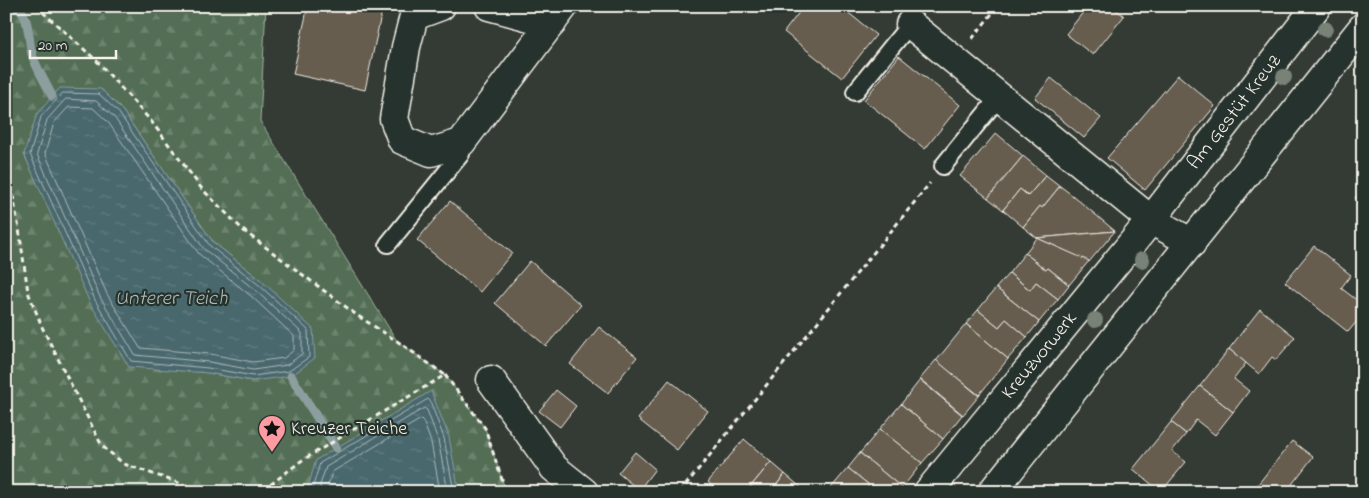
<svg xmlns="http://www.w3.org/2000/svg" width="1369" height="498" font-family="'Indie Flower',sans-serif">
  <defs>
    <pattern id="forest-firs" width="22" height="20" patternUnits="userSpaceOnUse" patternTransform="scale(1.25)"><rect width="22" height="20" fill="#526e55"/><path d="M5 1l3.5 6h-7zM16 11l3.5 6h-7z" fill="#6c836d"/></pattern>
    <pattern id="water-ripples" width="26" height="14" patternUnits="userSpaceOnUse" patternTransform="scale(1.25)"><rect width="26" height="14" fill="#48676e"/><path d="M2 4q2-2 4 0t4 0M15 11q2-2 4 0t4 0" fill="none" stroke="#637d83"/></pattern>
  </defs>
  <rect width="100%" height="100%" fill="#333b34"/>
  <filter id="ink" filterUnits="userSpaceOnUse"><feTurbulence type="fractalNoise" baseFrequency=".02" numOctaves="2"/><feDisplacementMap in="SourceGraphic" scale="10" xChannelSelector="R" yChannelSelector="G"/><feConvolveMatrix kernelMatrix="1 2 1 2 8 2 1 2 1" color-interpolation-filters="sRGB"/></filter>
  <g filter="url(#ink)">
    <path fill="url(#forest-firs)" stroke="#a3b09e" fill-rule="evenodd" d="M6,6H266L260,121L397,341L445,375L485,428L506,492H459L458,482L308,487L310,492H6ZM101,89L122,110L213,242L263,282L252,381L208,373L53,217L24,154Z"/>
    <g fill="url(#water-ripples)" stroke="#8d9e9f">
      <path d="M60,88L101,89L122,110L213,242L263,282L313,329L315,358L291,376L252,381L208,373L129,367L90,303L24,154L37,114Z"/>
      <path d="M431,391L449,437L459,492H310L308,487L316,460Z"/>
    </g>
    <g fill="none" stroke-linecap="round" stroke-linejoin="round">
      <g stroke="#afbab7" stroke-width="1">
        <path d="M63,93L99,94L119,113L210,246L259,285L308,330L309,357L289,371L253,376L208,368L131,361L95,300L30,154L41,117Z"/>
        <path d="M66,99L96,101L114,117L204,249L255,290L302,333V354L287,365L253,370L209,362L135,355L100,297L37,154L47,120Z"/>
        <path d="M69,107L93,108L108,122L199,254L251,296L294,336V350L284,358L253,362L210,354L140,348L107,294L45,153L54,123Z"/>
        <path d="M314,492L313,486L320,463L428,399L430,401L444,438L454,492"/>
        <path d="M321,492L320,485L326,467L424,408L427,410L438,440L448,492"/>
        <path d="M328,492V485L332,472L421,419L423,421L431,442L440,492"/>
      </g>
      <g stroke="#8d9e9f" stroke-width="9">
        <path d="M17,6C30,17 28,39 32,54C36,68 46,83 52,96"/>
        <path d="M291,376L336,448"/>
      </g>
    </g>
    <g fill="#665d50" stroke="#f4f1e8">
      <path d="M308,6H383L365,90L293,74Z"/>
      <path d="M804,6H840L876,35L842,78L784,32Z"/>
      <path d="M925,6H937L932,12Z"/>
      <path d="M1088,6H1112L1124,16L1093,55L1066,34Z"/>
      <path d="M899,56L960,105L925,149L864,100Z"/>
      <path d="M1178,75L1215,106L1145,190L1107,158Z"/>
      <path d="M1051,78L1101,118L1084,138L1035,98Z"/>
      <path d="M996,133L1023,156L988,198L960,176Z"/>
      <path d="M1023,156L1046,175L1028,196L1020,189L1003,210L988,198Z"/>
      <path d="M1046,175L1060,186L1042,208L1040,206L1023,227L1003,210L1020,189L1028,196Z"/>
      <path d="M1060,186L1072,195L1115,231L1037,238L1023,227L1040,206L1042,208Z"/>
      <path d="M1363,189V204L1355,198Z"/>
      <path d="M450,201L512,253L480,292L417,240Z"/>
      <path d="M1115,231L1089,262L1037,238Z"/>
      <path d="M1037,238L1089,261L1069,285L1048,268L1046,270L1025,253Z"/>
      <path d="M1314,246L1351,275L1341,288L1363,305V314L1348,332L1285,282Z"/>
      <path d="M1025,253L1046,270L1048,268L1069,285L1058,299L1036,282L1030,290L1009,273Z"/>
      <path d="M530,261L581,305L546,346L495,303Z"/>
      <path d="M1009,273L1030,290L1036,282L1058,299L1039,322L996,288Z"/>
      <path d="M996,288L1039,322L1027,337L1006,319L999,327L978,310Z"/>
      <path d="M1260,309L1295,337L1276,360L1272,357L1259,374L1229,349Z"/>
      <path d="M978,310L999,327L1006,319L1027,337L1008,359L966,324Z"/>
      <path d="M966,324L1008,359L979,395L936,361Z"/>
      <path d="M599,327L637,357L608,393L570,364Z"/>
      <path d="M1229,349L1246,363L1234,379L1249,391L1233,412L1200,386Z"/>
      <path d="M936,360L979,396L963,415L920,379Z"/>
      <path d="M669,380L708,411L677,450L638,419Z"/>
      <path d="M920,380L962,415L943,439L901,404Z"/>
      <path d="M1200,386L1233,412L1215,435L1196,420L1186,434L1171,422Z"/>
      <path d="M556,390L576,406L560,427L539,411Z"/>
      <path d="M901,404L943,439L922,463L880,429Z"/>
      <path d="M1171,422L1186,434L1172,451L1186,462L1161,492L1133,469Z"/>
      <path d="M880,429L922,463L902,488L860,453Z"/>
      <path d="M744,439L771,462L746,492H719L708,482Z"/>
      <path d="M1292,441L1313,457L1286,492H1252Z"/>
      <path d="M635,452L655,469L639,490L618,473Z"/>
      <path d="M860,453L902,488L899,492H864L869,485L848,468Z"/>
      <path d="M771,462L785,474L771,492H746Z"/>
      <path d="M848,468L869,485L864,492H836L831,488Z"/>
      <path d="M785,474L805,491L804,492H771Z"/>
    </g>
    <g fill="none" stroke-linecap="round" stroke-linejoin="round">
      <defs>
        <g id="lane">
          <path d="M855,92L910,24"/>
          <path d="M943,166L999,97"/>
          <path d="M388,244L461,154V143"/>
        </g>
        <g id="street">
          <path d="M441,6L414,16L406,47L394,119L402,140L431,152L461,143L564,6"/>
          <path d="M489,6L552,23"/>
          <path d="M910,24L1151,220L1192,243"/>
          <path d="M491,380L554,468L584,492"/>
          <path id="s1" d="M928,492L1151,220L1317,6"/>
        </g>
        <path id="secondary" d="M992,492L1363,27"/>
      </defs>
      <use href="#lane" stroke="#f4f1e8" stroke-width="20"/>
      <use href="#street" stroke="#f4f1e8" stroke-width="31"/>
      <use href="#secondary" stroke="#f4f1e8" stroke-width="31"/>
      <g stroke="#f4f1e8" stroke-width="3" stroke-dasharray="5 4" stroke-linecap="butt">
        <path d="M36,6L97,61L151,121L202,189L244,231L358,316L397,341L445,375L301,461L261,492"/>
        <path d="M972,39L998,6"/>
        <path d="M6,169L12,190L19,229L28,292L43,329L102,446L124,464L185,485L224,492"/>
        <path d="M445,375L485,428L506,492"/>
        <path d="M680,492L930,183"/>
      </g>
      <use href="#lane" stroke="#26332d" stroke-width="16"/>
      <use href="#street" stroke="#26332d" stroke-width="28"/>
      <use href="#secondary" stroke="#26332d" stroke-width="28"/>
    </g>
    <g fill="#798277">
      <circle cx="1325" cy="29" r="8"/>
      <circle cx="1284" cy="77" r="8"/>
      <circle cx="1142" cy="260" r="8"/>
      <circle cx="1095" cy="320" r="8"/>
    </g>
  </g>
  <defs>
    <symbol id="sight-pin" viewBox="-11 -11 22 30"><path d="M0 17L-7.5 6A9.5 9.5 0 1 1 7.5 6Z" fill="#ff9aa2" stroke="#26332d"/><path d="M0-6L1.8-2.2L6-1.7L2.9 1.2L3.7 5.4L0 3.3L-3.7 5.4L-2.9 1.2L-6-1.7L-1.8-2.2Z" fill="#111"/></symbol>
  </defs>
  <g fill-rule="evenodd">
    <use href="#sight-pin" x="256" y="413" width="32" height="43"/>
  </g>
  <g text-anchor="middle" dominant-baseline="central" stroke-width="4.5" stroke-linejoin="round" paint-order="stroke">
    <g font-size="20" fill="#f4f1e8" stroke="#26332d">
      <text stroke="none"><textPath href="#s1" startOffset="488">Am Gestüt Kreuz</textPath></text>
      <text stroke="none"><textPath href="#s1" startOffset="176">Kreuzvorwerk</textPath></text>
    </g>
    <g font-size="20" fill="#f4f1e8" stroke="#26332d" text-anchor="start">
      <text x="291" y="429">Kreuzer Teiche</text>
    </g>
    <g font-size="21" font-style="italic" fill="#afbab7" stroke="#26332d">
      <text x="171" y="299">Unterer Teich</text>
    </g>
  </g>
  <rect width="1369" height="498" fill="none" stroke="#26332d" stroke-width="25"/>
  <rect x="12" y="12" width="1344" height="473" fill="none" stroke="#f4f1e8" stroke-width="2" filter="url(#ink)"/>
  <path d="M30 50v8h86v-8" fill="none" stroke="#f4f1e8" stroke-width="2.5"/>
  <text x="38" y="50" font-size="15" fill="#f4f1e8" stroke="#26332d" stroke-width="4" paint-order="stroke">20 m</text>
</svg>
